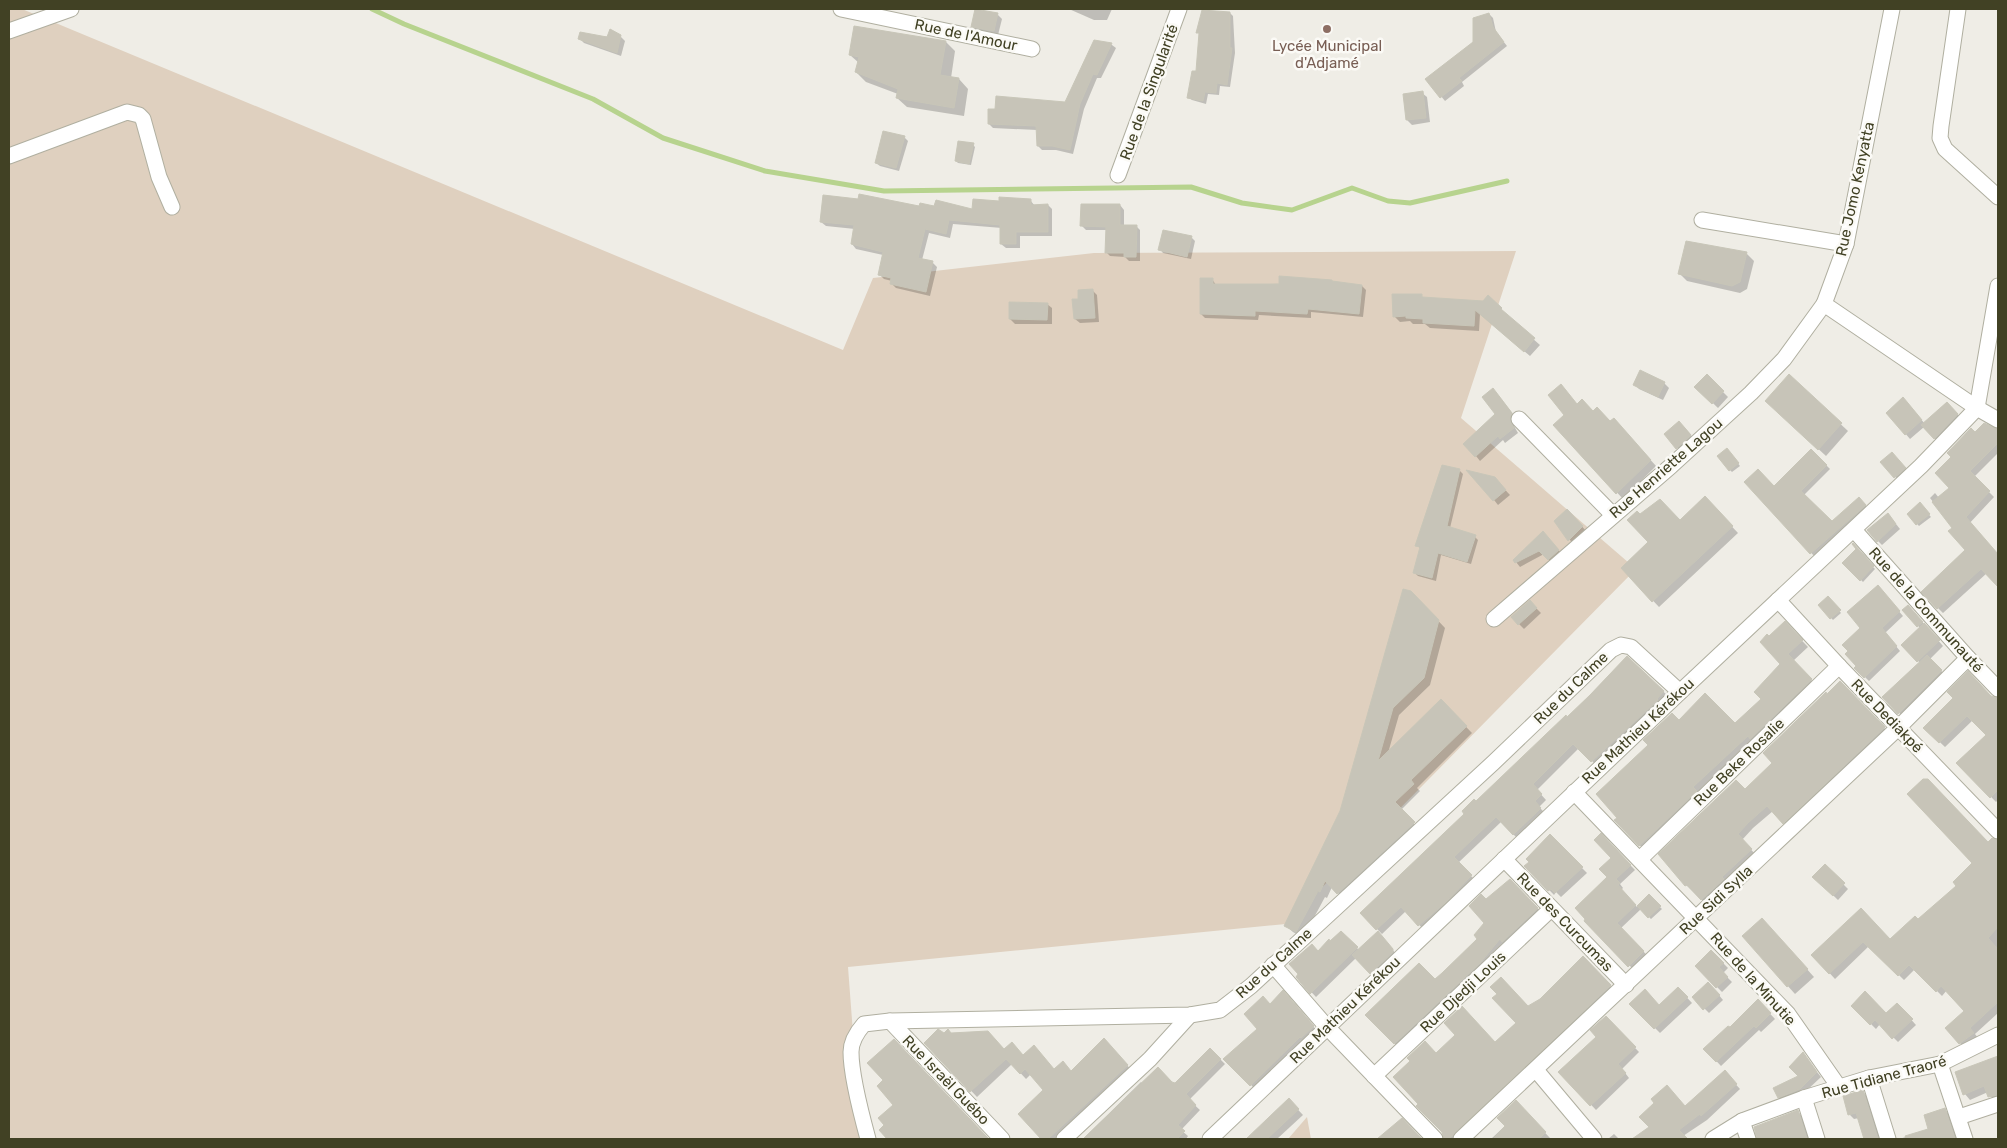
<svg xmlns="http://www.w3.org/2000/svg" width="2007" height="1148" font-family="Rubik,sans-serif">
  <rect width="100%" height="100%" fill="#efede6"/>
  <g fill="#dfd0bf">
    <path d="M9,9H22L843,350L873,278L1094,253L1516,251L1461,418L1636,569L1286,924L848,967L861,1139H9Z"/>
    <path d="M1307,1117L1311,1139H1288Z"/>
  </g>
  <g fill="#0003">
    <path d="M1069,9H1112L1107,20H1094Z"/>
    <path d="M1230,13L1233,16L1235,53L1230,87L1220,86L1219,95L1208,94L1206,104L1192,100L1188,97L1197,72L1200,35L1198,32Z"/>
    <path d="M997,14L1002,19L998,35L977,31L972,26Z"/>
    <path d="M1489,14L1493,18L1496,32L1507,46L1462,82L1464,86L1445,101L1427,79L1475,43Z"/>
    <path d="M620,36L625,41L621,56L584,43L579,38Z"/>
    <path d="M1095,41L1112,45L1116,48L1101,78H1097L1084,109L1073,154L1056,150H1042L1038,146L1037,130L993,128L989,124L1066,103Z"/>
    <path d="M946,42L955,51L951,78L959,79L968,89L964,116L907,107L897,98L898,94L866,82L856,72L859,63L850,55Z"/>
    <path d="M1422,93L1427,97L1430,122L1412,125L1407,120Z"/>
    <path d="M904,137L908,141L899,171L880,166L876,163Z"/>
    <path d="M973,145L975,147L971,165L958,163L956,161Z"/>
    <path d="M1030,200L1035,206L1048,205L1052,209V236H1020V248H1006L1001,244L1002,228L953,224L950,238L929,233L922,260L932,262L937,267L930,296L896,288L891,283L892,281L884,279L879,274L883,255L856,249L852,244L855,229L826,226L821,222L920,207L973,210L1000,202Z"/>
    <path d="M1120,205L1124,210V226H1136L1140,230V261H1129L1125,257L1110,256L1106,252L1107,230H1086L1082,226Z"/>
    <path d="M1191,237L1195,241L1191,259L1163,253L1160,249Z"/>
    <path d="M1746,253L1754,261L1747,289L1740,293L1687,281L1680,274Z"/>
    <path d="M1212,279L1216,285L1334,283L1362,286L1366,290L1363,317L1311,312V318L1259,315L1258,320L1205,318L1201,314Z"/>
    <path d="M1092,290L1097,295L1099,322L1080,323L1075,319L1079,300Z"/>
    <path d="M1421,296L1424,299L1484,302L1488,297L1506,315L1540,345L1530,356L1480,314L1479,331L1430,328L1425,324H1413L1410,321L1400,322L1394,316Z"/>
    <path d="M1047,304L1052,308V324H1015L1010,319Z"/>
    <path d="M1640,372L1664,383L1669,388L1663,400L1639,389L1634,384Z"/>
    <path d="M1707,376L1728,397L1718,408L1696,387Z"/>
    <path d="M1789,376L1848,431L1826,456L1774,408Z"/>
    <path d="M1497,394L1516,418L1514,426L1518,433L1505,443L1503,440L1480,461L1476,456L1496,414Z"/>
    <path d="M1946,403L1962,419L1939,443L1924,427L1910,439L1888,413L1908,404L1925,424Z"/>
    <path d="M1577,405L1611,423L1619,425L1656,466L1623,499L1555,425Z"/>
    <path d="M1684,427L1695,440L1682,452L1677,448Z"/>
    <path d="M1993,430H1998V453L1974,477L1994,497L1967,526L1998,557V585L1987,573L1943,613L1938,608L1966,550L1954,528L1930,498L1935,493L1939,498L1951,488L1975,434Z"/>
    <path d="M1811,450L1830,469L1803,496L1832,523L1859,499L1869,509L1815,557L1746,482L1774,487Z"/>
    <path d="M1729,452L1740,466L1732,472L1730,470Z"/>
    <path d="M1896,458L1909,473L1900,482L1882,462Z"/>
    <path d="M1459,470L1463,474L1450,528L1475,537L1478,540L1471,564L1441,555L1436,581L1418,576L1415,573L1421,549L1417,545Z"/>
    <path d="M1497,481L1510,495L1498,505L1494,500Z"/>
    <path d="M1705,498L1738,533L1659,607L1622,568L1650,542L1640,516L1680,522Z"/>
    <path d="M1920,504L1931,517L1919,526L1908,514Z"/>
    <path d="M1567,510L1587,532L1573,544L1556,521Z"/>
    <path d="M1892,519L1900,529L1882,545L1878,541Z"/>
    <path d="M1547,537L1562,554L1552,564L1544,554L1520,567L1516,562Z"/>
    <path d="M1857,550L1875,569L1863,582L1844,563Z"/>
    <path d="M1881,591L1903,616L1885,633L1900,651L1869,681L1856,668L1858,666L1862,628Z"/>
    <path d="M1411,592L1445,628L1430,685L1399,715L1388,753L1441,701L1472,733L1417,788L1420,791L1401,810L1420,830L1345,900L1332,887L1327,898L1325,897L1303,938L1293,932L1286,926L1342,811Z"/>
    <path d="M1828,597L1841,613L1833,620L1819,605Z"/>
    <path d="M1530,602L1541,613L1524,629L1512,617Z"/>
    <path d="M1908,606L1943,646L1930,659L1946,676L1903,717L1884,697L1920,663L1903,645L1920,628L1904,610Z"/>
    <path d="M1785,623L1808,647L1793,661L1817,686L1646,852L1616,820L1679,722L1735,725L1762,699L1782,664L1769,638Z"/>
    <path d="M1627,657L1669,697L1597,766L1579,748L1537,790L1546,800L1539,807L1546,814L1518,839L1501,822L1458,863L1476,881L1424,930L1406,911L1382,934L1361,913L1567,719Z"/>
    <path d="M1840,683L1889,733L1789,828L1773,811L1753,828L1742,840L1756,855L1707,905L1686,885L1745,791L1774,763L1827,695Z"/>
    <path d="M1991,697L1998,699V800L1996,802L1958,763L1988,735L1973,720L1945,747L1925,728Z"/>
    <path d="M1601,835L1635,870L1620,884L1623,888L1621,890L1637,907L1649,896L1662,909L1651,919L1641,909L1620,929L1648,956L1634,970L1585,921L1609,877L1613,858Z"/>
    <path d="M1550,836L1587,873L1561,897L1556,892L1554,895L1526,866Z"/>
    <path d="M1993,840L1998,841V1013L1975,1034L1978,1038L1965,1048L1960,1043L1966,1011L1947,990L1942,996L1915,969L1904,980L1869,946L1835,979L1813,955L1861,909L1890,940L1918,920L1958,886Z"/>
    <path d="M1825,866L1848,889L1838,900L1814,877Z"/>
    <path d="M1510,880L1543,914L1400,1049L1367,1015L1435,981L1479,939L1486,923V901Z"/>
    <path d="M1769,927L1814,977L1795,994L1744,937Z"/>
    <path d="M1341,932L1359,950L1382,938L1397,955L1375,978L1356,958L1316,997L1297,977L1318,952Z"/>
    <path d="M1711,951L1728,968L1723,973L1732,982L1722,992L1696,966Z"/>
    <path d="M1583,957L1615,991L1459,1139H1444L1437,1055L1495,1043Z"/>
    <path d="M1678,988L1692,1003L1660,1033L1631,1004L1659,1006Z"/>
    <path d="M1713,988L1723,1000L1709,1013L1693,997Z"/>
    <path d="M1287,997L1318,1032L1255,1089L1225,1059L1259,1029L1270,1005Z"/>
    <path d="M1758,1001L1775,1019L1761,1032L1759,1030L1721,1066L1705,1049L1730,1029Z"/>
    <path d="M1897,1004L1916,1025L1898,1042L1880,1024L1876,1029L1853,1006L1886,1015Z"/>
    <path d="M1606,1018L1639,1052L1622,1069L1629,1078L1596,1110L1560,1072L1598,1037Z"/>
    <path d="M951,1034L1023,1056L1055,1070L1071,1072L1109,1045L1133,1072L1059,1139H1042L1020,1114L1045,1090L1031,1074L1026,1079L1012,1064L977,1097L926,1043L944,1035Z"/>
    <path d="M894,1041L988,1139H893L883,1128L895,1105L885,1080Z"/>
    <path d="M1210,1049L1225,1064L1189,1100L1200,1110L1181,1130L1188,1136L1186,1139H1083L1141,1082L1143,1084H1176Z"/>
    <path d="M1803,1054L1821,1077L1804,1093L1784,1101L1779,1097L1800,1076Z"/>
    <path d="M1998,1058V1102H1995L1988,1092L1970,1100L1965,1094L1956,1073Z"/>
    <path d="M1729,1077L1740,1089L1707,1120L1683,1136L1686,1139H1634L1650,1127L1685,1108Z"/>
    <path d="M1862,1091L1867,1096L1881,1139H1860L1865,1138L1859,1118L1854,1119L1850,1115Z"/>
    <path d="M1289,1100L1303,1115L1277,1139H1248Z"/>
    <path d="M1516,1102L1550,1138L1549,1139H1491L1506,1125Z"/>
    <path d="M1944,1109L1949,1114L1958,1139H1899L1930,1130Z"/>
    <path d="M1798,1112L1803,1117L1810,1139H1758L1755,1127Z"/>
    <path d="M1614,1134L1619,1139H1608Z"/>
  </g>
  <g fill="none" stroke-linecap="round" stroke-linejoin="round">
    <path stroke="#b7d38e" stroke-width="5" d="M372,9L404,24L593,99L663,138L765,171L884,191L1191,187L1242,203L1292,210L1352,188L1388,201L1410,203L1507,181"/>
  </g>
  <g fill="#c7c4b8" stroke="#c8c6b8">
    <path d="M975,9L998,13L994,31L971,27Z"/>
    <path d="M1202,10L1230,12V48H1232L1227,85L1217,83L1216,93L1205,92L1203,101L1187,98L1192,71H1196L1199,33H1196Z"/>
    <path d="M1489,13L1493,27L1504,42L1459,78L1462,81L1440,98L1425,79L1473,42V18Z"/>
    <path d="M854,26L946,41L940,75L959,78L954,108L896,98L898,89L855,72L859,57L849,55Z"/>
    <path d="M610,29L621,35L617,53L578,39L580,32L607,37Z"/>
    <path d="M1094,40L1112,43L1097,75L1093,74L1080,104L1070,150L1052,146H1037L1036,126L988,124V109H995L996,96L1065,102Z"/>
    <path d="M1423,91L1426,118L1406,120L1403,94Z"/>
    <path d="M883,131L905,136L896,168L875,163Z"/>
    <path d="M958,141L974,143L969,164L955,161Z"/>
    <path d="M859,194L919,206L920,203L934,206L936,200L972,209L973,199L999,201V197L1031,199V205L1048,204V232H1016V244H1000V225L949,220L946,234L925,229L918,258L933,261L926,292L890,284L891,278L878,275L883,252L851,244L854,225L820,222L823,195L858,199Z"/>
    <path d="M1081,204H1120V225H1137L1136,257H1124V253H1105L1106,227L1080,226Z"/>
    <path d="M1163,230L1192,236L1187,257L1158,250Z"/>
    <path d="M1686,241L1747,252L1740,282L1732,286L1678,274Z"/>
    <path d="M1279,276L1332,280V281L1362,285L1359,314L1308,309L1307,314L1255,311V316L1200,314V278H1213V284H1279Z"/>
    <path d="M1093,289L1095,318L1074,319L1072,299H1078V290Z"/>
    <path d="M1392,294H1422V297L1483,301L1488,295L1502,308L1501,309L1535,338L1524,352L1475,310L1474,326L1423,323V319L1406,318V316L1393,317Z"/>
    <path d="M1009,302L1048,303L1047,320L1009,319Z"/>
    <path d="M1640,370L1665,382L1658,397L1633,385Z"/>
    <path d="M1707,374L1724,391L1712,404L1694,387Z"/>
    <path d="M1789,374L1842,423L1818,450L1765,401Z"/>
    <path d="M1561,384L1577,404L1582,399L1593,411L1597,407L1610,421L1614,418L1651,460L1616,494L1553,425L1564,415L1548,395Z"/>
    <path d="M1493,388L1512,413L1510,421L1514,428L1500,439L1498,436L1475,457L1463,444L1495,414L1482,397Z"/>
    <path d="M1903,397L1922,420L1905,435L1886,413Z"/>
    <path d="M1947,402L1958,414L1934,439L1921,425Z"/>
    <path d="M1679,421L1691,435L1676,449L1664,434Z"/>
    <path d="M1984,423L1998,429V443L1970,471L1990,491L1966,517L1998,554V587L1981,569L1937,609L1921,592L1965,550L1948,531L1952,528L1932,502L1949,488L1935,473L1951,457L1947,453L1971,428L1975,432Z"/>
    <path d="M1727,448L1739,463L1729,471L1717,456Z"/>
    <path d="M1811,449L1827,465L1801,491L1832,521L1859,497L1866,505L1810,554L1744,482L1758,469L1774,486Z"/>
    <path d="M1892,452L1906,468L1894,478L1880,462Z"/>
    <path d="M1442,465L1460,469L1447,526L1476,535L1467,562L1438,553L1432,578L1413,573L1420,547L1415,546Z"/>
    <path d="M1466,470L1495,477L1506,490L1493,501Z"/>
    <path d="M1705,496L1733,526L1652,602L1621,568L1648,542L1627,520L1637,511L1640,514L1660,499L1680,520Z"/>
    <path d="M1920,502L1930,514L1916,525L1907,514Z"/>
    <path d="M1567,509L1583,526L1568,541L1554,521Z"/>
    <path d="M1888,513L1896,524L1877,542L1867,530Z"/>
    <path d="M1543,531L1559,550L1548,560L1539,551L1515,563L1513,560Z"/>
    <path d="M1853,543L1874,566L1860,581L1842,563L1856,549L1852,544Z"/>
    <path d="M1878,585L1900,611L1882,628L1897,646L1864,678L1854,668L1856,666L1845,654L1848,651L1842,645L1860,628L1847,612Z"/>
    <path d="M1403,589L1411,591L1439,620L1424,678L1393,708L1378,761L1441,699L1467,726L1411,780L1414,784L1395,802L1415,822L1337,894L1325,881L1320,892L1318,891L1296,932L1284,926L1340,811Z"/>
    <path d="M1828,596L1841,610L1830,619L1818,605Z"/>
    <path d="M1530,600L1537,608L1518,625L1511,617Z"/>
    <path d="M1908,605L1923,622L1917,627L1902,610Z"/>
    <path d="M1785,621L1803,640L1788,654L1812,679L1750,739L1748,736L1693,787L1697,791L1639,846L1614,820L1617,818L1596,794L1648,745L1643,740L1672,713L1679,720L1705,693L1735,723L1761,699L1754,692L1780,664L1760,642L1767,634L1769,636Z"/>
    <path d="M1924,623L1940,640L1917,662L1901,645Z"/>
    <path d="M1927,655L1942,670L1898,714L1882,697Z"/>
    <path d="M1627,656L1664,691L1657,699L1658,700L1591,762L1573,744L1533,784L1542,794L1535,801L1541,808L1513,835L1496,817L1454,857L1472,875L1445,903L1418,926L1401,907L1376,930L1360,913L1464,814L1462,811L1474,799L1476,801L1566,715L1567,717L1590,695Z"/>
    <path d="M1968,671L1991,696L1998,698V790L1990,798L1956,763L1986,735L1967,716L1939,743L1923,728L1953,698L1947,692Z"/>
    <path d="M1840,681L1885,727L1783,824L1767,806L1748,823L1738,834L1752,849L1722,877L1724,879L1701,900L1687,885L1685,886L1658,854L1736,780L1745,789L1772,763L1763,753L1826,692L1827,694Z"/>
    <path d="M1923,779H1928L1988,842L1992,838L1998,840V927L1988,938L1998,949V1002L1970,1028L1974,1033L1959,1044L1945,1028L1964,1011L1941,986L1936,992L1909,965L1898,976L1863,942L1829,974L1811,955L1861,908L1890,939L1915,916L1918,919L1956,886L1953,882L1972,863L1907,794Z"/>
    <path d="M1601,833L1631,865L1616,879L1620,883L1618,885L1636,905L1617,923L1644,951L1628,967L1584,921L1585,919L1575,908L1607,877L1599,869L1611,858L1594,840Z"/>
    <path d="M1550,834L1583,867L1555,893L1551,889L1548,891L1524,866L1529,862L1526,859Z"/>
    <path d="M1825,864L1845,883L1833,896L1812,877Z"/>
    <path d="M1510,879L1538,908L1502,942L1500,939L1480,963L1394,1044L1365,1015L1419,963L1435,979L1442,973L1477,939L1474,935L1484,923L1469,906L1481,894L1486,899Z"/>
    <path d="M1649,894L1661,906L1648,918L1637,906Z"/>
    <path d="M1762,918L1808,969L1787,987L1742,936Z"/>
    <path d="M1341,931L1358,947L1310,994L1296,977L1298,974L1289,964L1312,944L1318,951L1329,939L1330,941Z"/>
    <path d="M1378,931L1393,949V952L1370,974L1352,955Z"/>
    <path d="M1711,950L1724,963L1719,967L1728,977L1716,988L1695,966Z"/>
    <path d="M1583,956L1611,985L1449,1139H1444L1442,1132L1416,1106L1418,1104L1393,1077L1410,1061L1407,1058L1425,1041L1436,1053L1455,1035L1444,1023L1462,1006L1495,1042L1516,1023L1492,998L1497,994L1490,987L1501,977L1528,1006L1540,999Z"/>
    <path d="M1708,982L1720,995L1703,1010L1692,997Z"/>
    <path d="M1678,987L1688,997L1654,1029L1629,1004L1645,989L1659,1005Z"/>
    <path d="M1283,990L1314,1026L1301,1038L1300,1037L1250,1086L1223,1059L1257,1029L1244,1014L1263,996L1270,1004Z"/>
    <path d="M1865,991L1886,1013L1897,1003L1913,1019L1892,1039L1875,1020L1870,1025L1851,1006Z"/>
    <path d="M1758,999L1771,1013L1756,1028L1754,1026L1716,1062L1703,1049L1728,1026L1730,1027Z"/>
    <path d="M1606,1016L1636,1047L1618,1064L1626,1073L1590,1106L1558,1072L1596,1037L1590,1030Z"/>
    <path d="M938,1029L944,1033L948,1029L951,1033L988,1031L1004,1049L1012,1042L1023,1055L1034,1045L1054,1069L1063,1061L1071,1071L1104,1038L1128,1065L1048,1139H1041L1018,1114L1043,1090L1025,1069L1020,1074L1006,1059L970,1092L924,1043Z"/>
    <path d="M894,1039L989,1139H887L879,1130L884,1125L878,1118L893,1105L877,1086L883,1080L867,1063Z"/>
    <path d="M1210,1048L1221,1059L1186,1094L1196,1105L1178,1125L1185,1131L1177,1139H1083L1158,1067L1172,1082L1175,1083Z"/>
    <path d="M1803,1052L1817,1072L1800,1089L1778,1098L1773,1088L1798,1076L1789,1067Z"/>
    <path d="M1998,1056V1095L1988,1097L1984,1086L1963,1095L1955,1072Z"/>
    <path d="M1725,1070L1737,1084L1701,1116L1700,1114L1679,1130L1688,1139H1632L1649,1127L1639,1117L1654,1103L1651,1099L1667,1085L1685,1106Z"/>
    <path d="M1863,1090L1878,1139H1864L1856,1113L1848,1115L1843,1096Z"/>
    <path d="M1289,1098L1299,1109L1267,1139H1246Z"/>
    <path d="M1516,1100L1546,1132L1539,1139H1493L1505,1126L1497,1118Z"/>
    <path d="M1945,1108L1955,1139H1906L1905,1136L1928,1129L1924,1115Z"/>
    <path d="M1798,1110L1807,1139H1757L1754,1127Z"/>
    <path d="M1402,1118L1422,1139H1377Z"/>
  </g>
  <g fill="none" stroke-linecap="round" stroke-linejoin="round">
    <defs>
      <g id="minor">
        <path d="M841,9L1032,49"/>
        <path d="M1892,9L1846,244L1824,304L1977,408L1998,420"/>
        <path d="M1958,9L1941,126L1940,138L1945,149L1998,197"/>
        <path d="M9,31L71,9"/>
        <path d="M9,156L127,112L139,115L143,119L159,177L172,207"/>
        <path d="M1118,175L1179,9"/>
        <path d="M1702,220L1846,244"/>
        <path d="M1519,419L1613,515"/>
        <path d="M1854,530L1968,658L1998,689"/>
        <path d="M1778,600L1839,666L1998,831"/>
        <path d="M1494,619L1671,466L1751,393L1784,359L1824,304"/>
        <path d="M1574,792L1788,1014L1839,1087"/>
        <path d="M1504,859L1626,985"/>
        <path d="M1640,859L1839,666"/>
        <path d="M1273,965L1327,1027L1435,1139"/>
        <path d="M890,1021L1002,1139"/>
        <path d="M1940,1064L1965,1139"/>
        <path d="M1536,1070L1594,1139"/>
        <path d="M1374,1076L1551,909"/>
        <path d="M1869,1078L1888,1139"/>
        <path d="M1804,1098L1817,1139"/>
        <path d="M1959,1117L1998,1104"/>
        <path d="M1742,1121L1748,1139"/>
        <path d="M868,1139C862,1117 851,1074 851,1052C851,1041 857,1032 864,1024L890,1021L1190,1015L1220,1010L1251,986L1493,763L1611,650L1621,645L1631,647L1680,692"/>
        <path d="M1064,1139L1150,1059L1190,1015"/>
        <path d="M1210,1139L1680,692L1921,466L1977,408L1998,286"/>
        <path d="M1461,1139L1899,727L1968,658"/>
        <path d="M1713,1139L1742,1121L1804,1098L1869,1078L1940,1064L1998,1035"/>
      </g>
    </defs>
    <use href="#minor" stroke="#b0afa0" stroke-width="17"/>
    <use href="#minor" stroke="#fff" stroke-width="15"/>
  </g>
  <circle fill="#8d6e63" stroke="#fbfaf6" stroke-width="2" cx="1327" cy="29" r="5"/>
  <g text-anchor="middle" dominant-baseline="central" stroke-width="5" stroke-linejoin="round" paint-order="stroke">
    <g font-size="15" fill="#414124" stroke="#fbfaf6">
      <text transform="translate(966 35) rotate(12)">Rue de l'Amour</text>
      <text transform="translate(1149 92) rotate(-70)">Rue de la Singularité</text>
      <text transform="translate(1855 189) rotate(-78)">Rue Jomo Kenyatta</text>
      <text transform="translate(1666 468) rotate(-41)">Rue Henriette Lagou</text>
      <text transform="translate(1926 610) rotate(48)">Rue de la Communauté</text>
      <text transform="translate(1571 688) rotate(-44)">Rue du Calme</text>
      <text transform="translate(1887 716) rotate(46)">Rue Dediakpé</text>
      <text transform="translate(1638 731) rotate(-43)">Rue Mathieu Kérékou</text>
      <text transform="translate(1739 762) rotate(-44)">Rue Beke Rosalie</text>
      <text transform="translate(1716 900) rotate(-43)">Rue Sidi Sylla</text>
      <text transform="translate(1565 922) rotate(46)">Rue des Curcumas</text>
      <text transform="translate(1274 963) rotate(-42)">Rue du Calme</text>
      <text transform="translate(1753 979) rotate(48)">Rue de la Minutie</text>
      <text transform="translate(1463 992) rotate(-43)">Rue Djedji Louis</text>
      <text transform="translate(1345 1010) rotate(-44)">Rue Mathieu Kérékou</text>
      <text transform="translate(1884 1077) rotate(-15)">Rue Tidiane Traoré</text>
      <text transform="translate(946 1080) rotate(46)">Rue Israël Guébo</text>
    </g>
    <g font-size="15" fill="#785e54" stroke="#fbfaf6">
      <text x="1327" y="46">Lycée Municipal<tspan x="1327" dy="17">d'Adjamé</tspan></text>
    </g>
  </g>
  <rect width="2007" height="1148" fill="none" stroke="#414124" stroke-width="20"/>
</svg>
